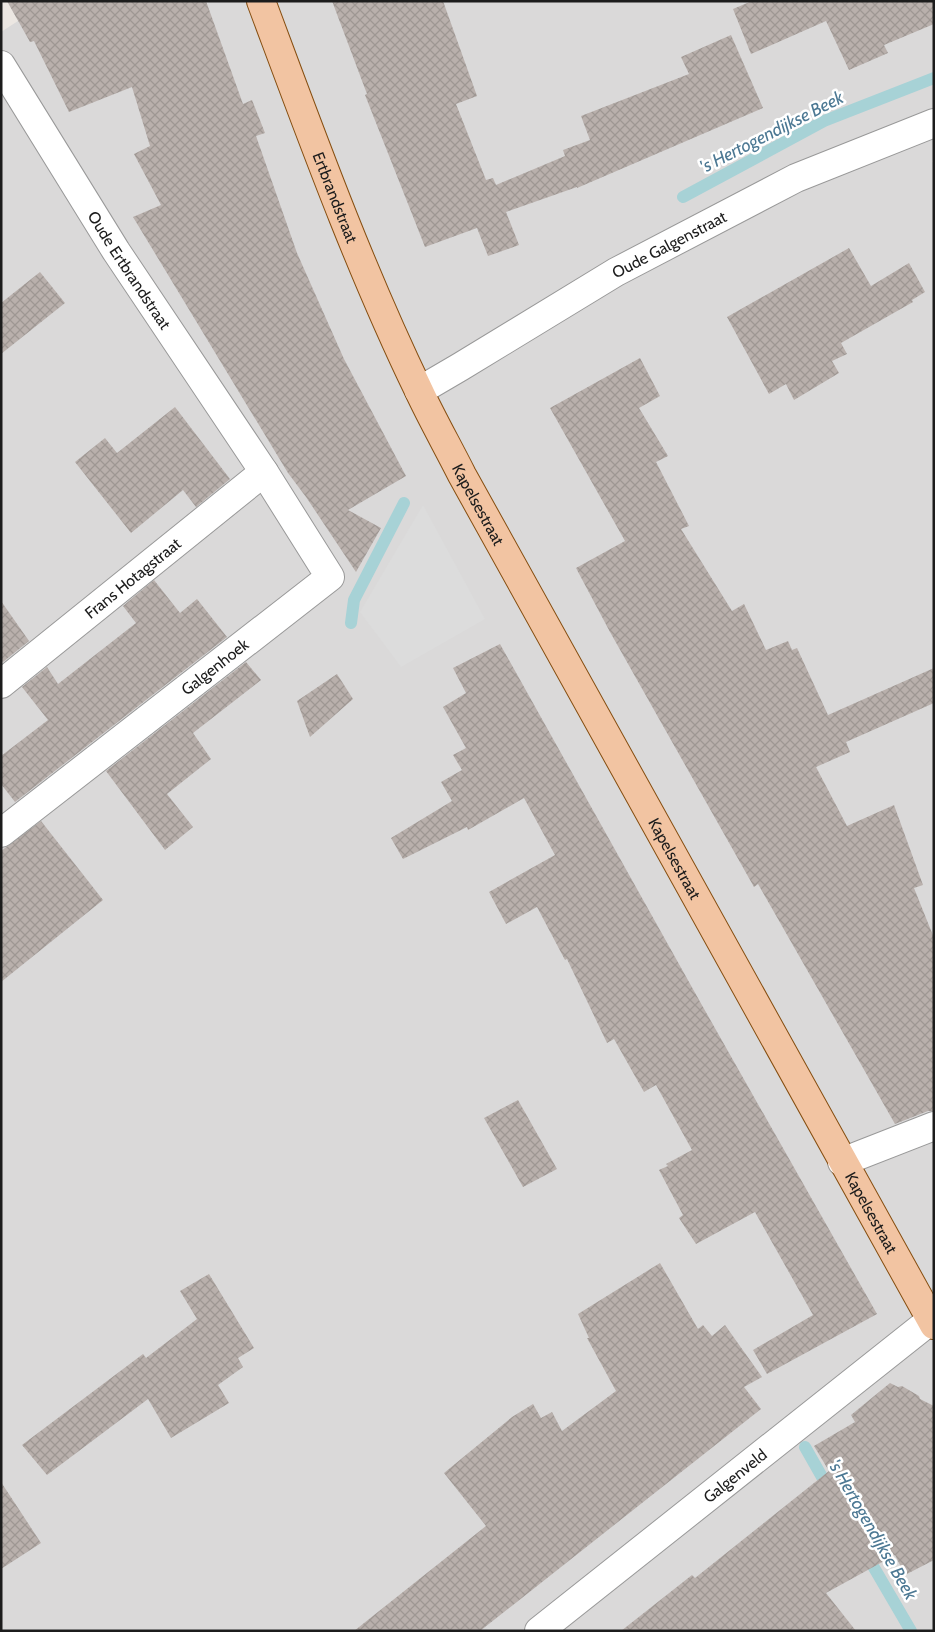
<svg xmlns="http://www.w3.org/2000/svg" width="935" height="1632" font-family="Cabin,sans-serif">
  <defs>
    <pattern id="building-cross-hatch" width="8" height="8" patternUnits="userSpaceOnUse" patternTransform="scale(1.25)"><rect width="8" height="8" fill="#b9b0ac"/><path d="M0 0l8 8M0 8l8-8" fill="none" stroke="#9e9793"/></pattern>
  </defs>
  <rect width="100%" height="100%" fill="#ece7e2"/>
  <path fill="#dad9d9" d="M7,1H934V160L932,161L934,164V1631H1V32L18,21Z"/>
  <path fill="#dcdcdc" d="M423,505L485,619L401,667L360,612Z"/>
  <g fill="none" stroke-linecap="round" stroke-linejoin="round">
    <g stroke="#a7d2d6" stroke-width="12">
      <path d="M683,197L824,121L934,78"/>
      <path d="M351,623L354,600L404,503"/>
      <path d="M805,1447L830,1491"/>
      <path d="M866,1554L911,1631"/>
    </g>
  </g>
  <g fill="url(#building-cross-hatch)">
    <path d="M7,1H206L243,104L252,100L265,133L256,136L297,253L344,359L406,476L348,510L381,528L356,572L306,497L288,473L133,217L161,205L134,154L150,146L132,87L69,112L34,41L30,42Z"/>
    <path d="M332,1H443L477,96L456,104L486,180L493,178L496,185L565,156L563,150L590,140L581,116L689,74L681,57L731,35L763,108L577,188V187L506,212L519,245L488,256L477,228L425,247L365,95L367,94Z"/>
    <path d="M752,1H934V24L884,45L888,53L849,70L826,21L751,54L733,9Z"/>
    <path d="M849,248L871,286L909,263L925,292L912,300L913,302L841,343L847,354L832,361L839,373L794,400L786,384L769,394L727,317Z"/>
    <path d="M40,272L65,303L1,354V303Z"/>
    <path d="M640,358L660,396L639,408L668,456L656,462L689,526L681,529L732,611L744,604L766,650L788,641L792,650L797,648L828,715L934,668V703L846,742L850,752L816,767L847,826L894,805L923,885L914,888L934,938V1111H928L895,1124L758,884L754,887L610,632L576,568L625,541L550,408Z"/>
    <path d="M175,407L230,479L196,507L183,490L131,533L75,462L105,438L117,453Z"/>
    <path d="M154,580L180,613L197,599L227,637L15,802L1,784V756L48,720L22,687L47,667L58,684L136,623L123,606Z"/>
    <path d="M1,601L29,641L3,662L1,660Z"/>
    <path d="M500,644L703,1007L877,1314L767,1374L753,1350L813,1315L755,1212L696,1244L679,1218L683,1215L659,1170L668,1166L666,1164L692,1150L656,1085L644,1092L614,1039L607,1043L567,959L565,960L537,907L506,924L489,892L555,855L524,798L468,830L467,827L403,859L391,838L452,801L441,782L462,770L453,755L466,748L443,707L466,693L453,668Z"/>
    <path d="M246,662L261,680L193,733L211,759L167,794L193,827L165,850L106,771Z"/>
    <path d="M337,674L353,699L310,737L297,701Z"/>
    <path d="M41,821L103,900L1,982V851Z"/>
    <path d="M518,1100L557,1169L523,1187L484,1118Z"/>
    <path d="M660,1263L698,1329L703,1325L712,1336L725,1325L762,1377L744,1387L761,1409L480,1631H354L486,1526L444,1473L512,1417L533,1404L541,1418L552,1412L562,1431L616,1391L587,1338H589L578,1314Z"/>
    <path d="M209,1274L254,1348L238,1358L243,1367L218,1385L229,1403L171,1438L148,1399L47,1475L22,1445L143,1354L146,1358L197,1319L180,1291Z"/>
    <path d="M890,1383L898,1387L902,1386L919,1396L920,1399L934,1406V1560L905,1575L895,1555L826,1593L856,1631H621L692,1575L695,1578L829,1471L814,1446L855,1422L851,1415Z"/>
    <path d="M1,1482L41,1543L1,1569Z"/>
  </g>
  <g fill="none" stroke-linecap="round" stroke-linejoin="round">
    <defs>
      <g id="minor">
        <path id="s1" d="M1,65L116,251L264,472L330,577L1,833"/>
        <path id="s2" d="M419,391L460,367L616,272L796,178L934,123"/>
        <path id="s3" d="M1,684L264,472"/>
        <path d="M842,1162L934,1126"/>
        <path id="s4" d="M539,1631L931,1320"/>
      </g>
      <g id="major">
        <path id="s5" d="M261,1C310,132 358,265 419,391C432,419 448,447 462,475L934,1325"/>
      </g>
    </defs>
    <use href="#minor" stroke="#999" stroke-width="30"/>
    <use href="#major" stroke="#854d0f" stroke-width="30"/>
    <use href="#minor" stroke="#fff" stroke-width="28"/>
    <use href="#major" stroke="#f2c4a2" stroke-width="28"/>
  </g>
  <g text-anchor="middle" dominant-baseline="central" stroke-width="5" stroke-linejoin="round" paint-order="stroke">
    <g font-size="16" fill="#1c1c1c" stroke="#fff">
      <text stroke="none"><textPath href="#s5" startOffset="210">Ertbrandstraat</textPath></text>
      <text stroke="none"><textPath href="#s2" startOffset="290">Oude Galgenstraat</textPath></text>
      <text stroke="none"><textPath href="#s1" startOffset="242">Oude Ertbrandstraat</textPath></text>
      <text stroke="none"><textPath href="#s5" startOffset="549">Kapelsestraat</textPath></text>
      <text stroke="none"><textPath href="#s3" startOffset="169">Frans Hotagstraat</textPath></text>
      <text transform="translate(215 667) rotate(-38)">Galgenhoek</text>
      <text stroke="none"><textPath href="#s5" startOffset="954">Kapelsestraat</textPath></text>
      <text stroke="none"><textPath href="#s5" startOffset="1359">Kapelsestraat</textPath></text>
      <text stroke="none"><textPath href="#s4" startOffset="250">Galgenveld</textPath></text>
    </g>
    <g font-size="18" font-style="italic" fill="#4c7893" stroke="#fff">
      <text transform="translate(772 132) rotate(-27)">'s Hertogendijkse Beek</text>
      <text transform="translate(873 1530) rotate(60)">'s Hertogendijkse Beek</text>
    </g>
  </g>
  <rect width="935" height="1632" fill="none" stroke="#1c1c1c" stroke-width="5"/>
</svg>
